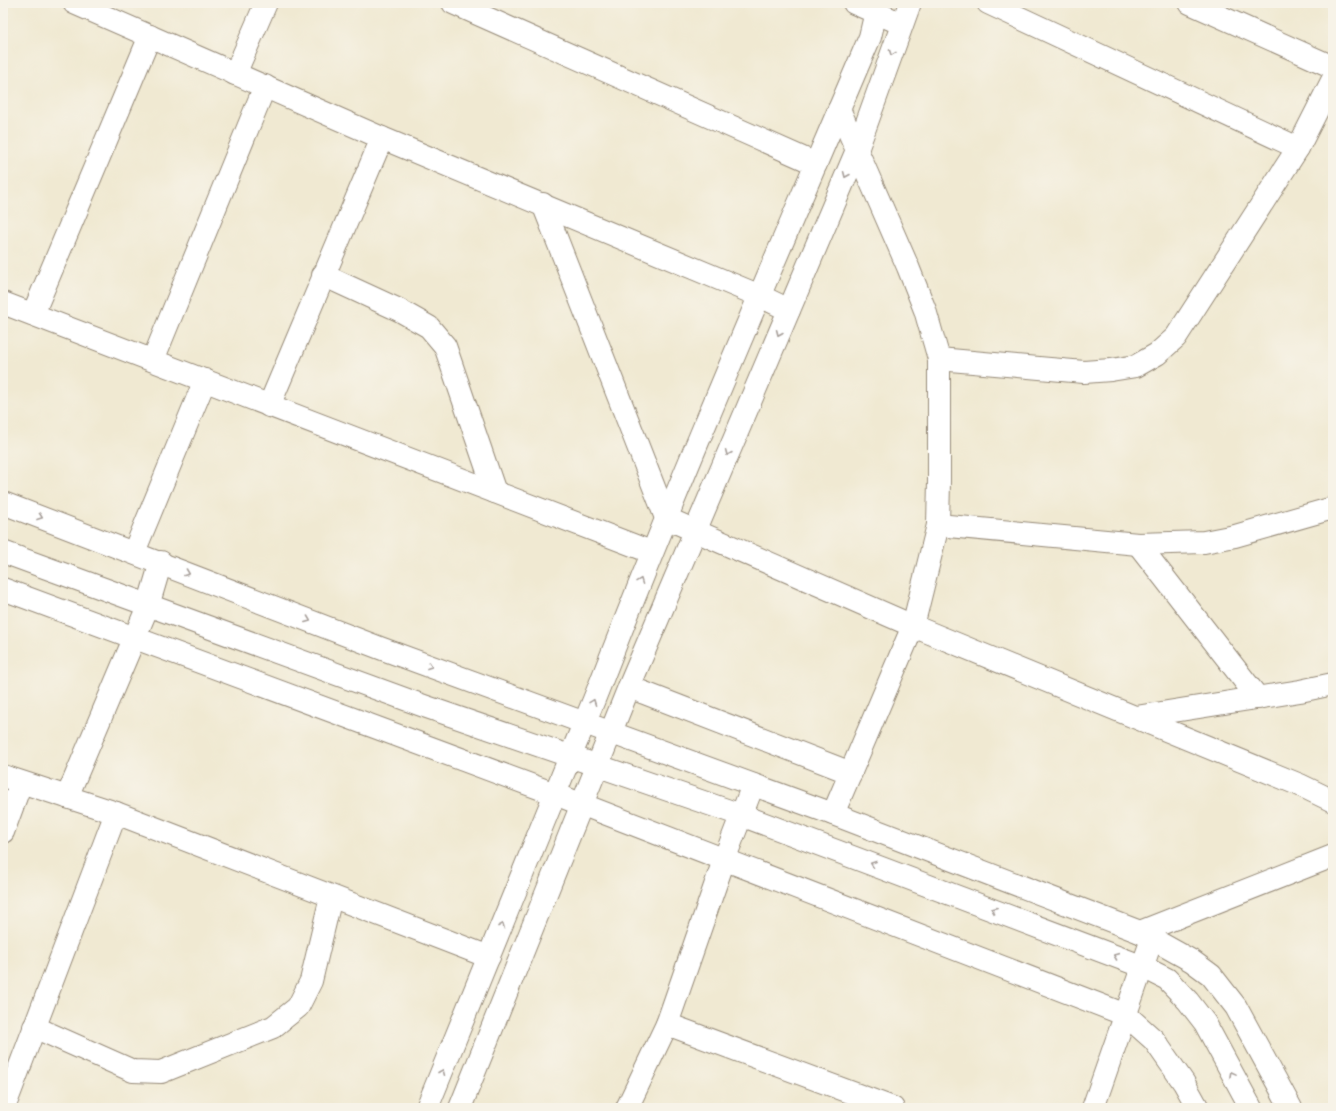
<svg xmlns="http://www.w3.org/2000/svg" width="1336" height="1111" font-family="'Architects Daughter',sans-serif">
  <rect width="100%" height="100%" fill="#f7f3e8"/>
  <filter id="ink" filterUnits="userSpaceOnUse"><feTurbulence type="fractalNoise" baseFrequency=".025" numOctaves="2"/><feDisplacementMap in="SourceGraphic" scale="8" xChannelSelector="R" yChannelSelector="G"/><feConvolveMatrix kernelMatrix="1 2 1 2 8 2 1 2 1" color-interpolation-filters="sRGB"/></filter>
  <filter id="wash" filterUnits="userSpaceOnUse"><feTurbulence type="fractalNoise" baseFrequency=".012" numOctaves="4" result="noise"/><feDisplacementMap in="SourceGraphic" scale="16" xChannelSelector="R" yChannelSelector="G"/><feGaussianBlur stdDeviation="0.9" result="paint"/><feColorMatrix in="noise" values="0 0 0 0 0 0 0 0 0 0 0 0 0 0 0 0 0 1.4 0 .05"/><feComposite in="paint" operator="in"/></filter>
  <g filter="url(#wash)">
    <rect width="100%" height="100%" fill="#f0e9d2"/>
  </g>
  <g filter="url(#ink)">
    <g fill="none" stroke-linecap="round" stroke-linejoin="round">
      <defs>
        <g id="minor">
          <path d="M74,3L382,138L760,296L789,310"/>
          <path d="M453,3L816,164"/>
          <path d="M854,3L902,24"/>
          <path d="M988,3L1298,148"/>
          <path d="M1190,3L1333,67"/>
          <path d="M235,74L266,3"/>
          <path d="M543,204L666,518L913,626L1300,785L1333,801"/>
          <path d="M323,275L399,310L429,327L445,346L495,492"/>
          <path d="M3,303L651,552"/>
          <path d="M33,314L150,36"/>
          <path d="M939,359L1084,372L1111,370L1136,366L1157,354L1176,337L1298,148L1333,79"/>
          <path d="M153,360L265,86"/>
          <path d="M269,406L382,138"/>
          <path d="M938,525L1138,544L1204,542L1235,536L1333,508"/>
          <path d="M1138,544L1258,698"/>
          <path d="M134,552L205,380"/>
          <path d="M3,589L555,794L1126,1015L1154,1040L1184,1083L1198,1108"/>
          <path d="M629,687L851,773"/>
          <path d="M1136,717L1300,691L1333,684"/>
          <path d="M3,776L116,813L489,957"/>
          <path d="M67,797L148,606L161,562"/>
          <path d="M833,814L913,626L938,525L939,481V359L925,310L908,267L839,109"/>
          <path d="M3,832L21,783"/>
          <path d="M1140,932L1333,856"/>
          <path d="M667,1024L893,1108"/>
          <path d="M34,1027L133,1071L161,1072L273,1027L298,1007L311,981L331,897"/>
          <path d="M4,1108L116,813"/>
          <path d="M627,1108L667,1024L724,860L753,785"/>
          <path d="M1093,1108L1152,939"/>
        </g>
        <g id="tertiary">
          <path d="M3,503L380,648L833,814L1140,932L1192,961L1211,975L1236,1007L1291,1108"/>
          <path d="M3,552L424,706L741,815L1141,966L1167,979L1188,1001L1205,1023L1251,1108"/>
          <path d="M427,1108L555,794C569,758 585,723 599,687C684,468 778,253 870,37L878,3"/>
          <path d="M460,1108L629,687L857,150L910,3"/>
        </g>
      </defs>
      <use href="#minor" stroke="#968a78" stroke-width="24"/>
      <use href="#tertiary" stroke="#968a78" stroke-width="24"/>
      <use href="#minor" stroke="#fff" stroke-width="22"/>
      <use href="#tertiary" stroke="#fff" stroke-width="22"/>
    </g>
    <defs><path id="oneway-chevron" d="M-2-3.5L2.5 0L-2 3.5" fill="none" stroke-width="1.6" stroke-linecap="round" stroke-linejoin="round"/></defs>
    <g stroke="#a79f9a">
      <use href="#oneway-chevron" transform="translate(892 53) rotate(110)"/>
      <use href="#oneway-chevron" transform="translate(846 175) rotate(113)"/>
      <use href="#oneway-chevron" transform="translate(779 333) rotate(113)"/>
      <use href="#oneway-chevron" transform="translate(728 453) rotate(113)"/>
      <use href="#oneway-chevron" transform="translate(40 517) rotate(20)"/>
      <use href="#oneway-chevron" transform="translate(187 573) rotate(21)"/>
      <use href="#oneway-chevron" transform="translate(640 581) rotate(-69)"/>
      <use href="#oneway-chevron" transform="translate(308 620) rotate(21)"/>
      <use href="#oneway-chevron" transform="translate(430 666) rotate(20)"/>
      <use href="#oneway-chevron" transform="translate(593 702) rotate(-69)"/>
      <use href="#oneway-chevron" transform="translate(873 864) rotate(-160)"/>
      <use href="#oneway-chevron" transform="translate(994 910) rotate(-159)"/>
      <use href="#oneway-chevron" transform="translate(502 926) rotate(-68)"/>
      <use href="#oneway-chevron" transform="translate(1116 956) rotate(-159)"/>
      <use href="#oneway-chevron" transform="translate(442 1072) rotate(-68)"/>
      <use href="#oneway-chevron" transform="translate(1232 1074) rotate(-118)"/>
    </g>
  </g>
  <rect width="1336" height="1111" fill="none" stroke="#f7f3e8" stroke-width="16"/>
</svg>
